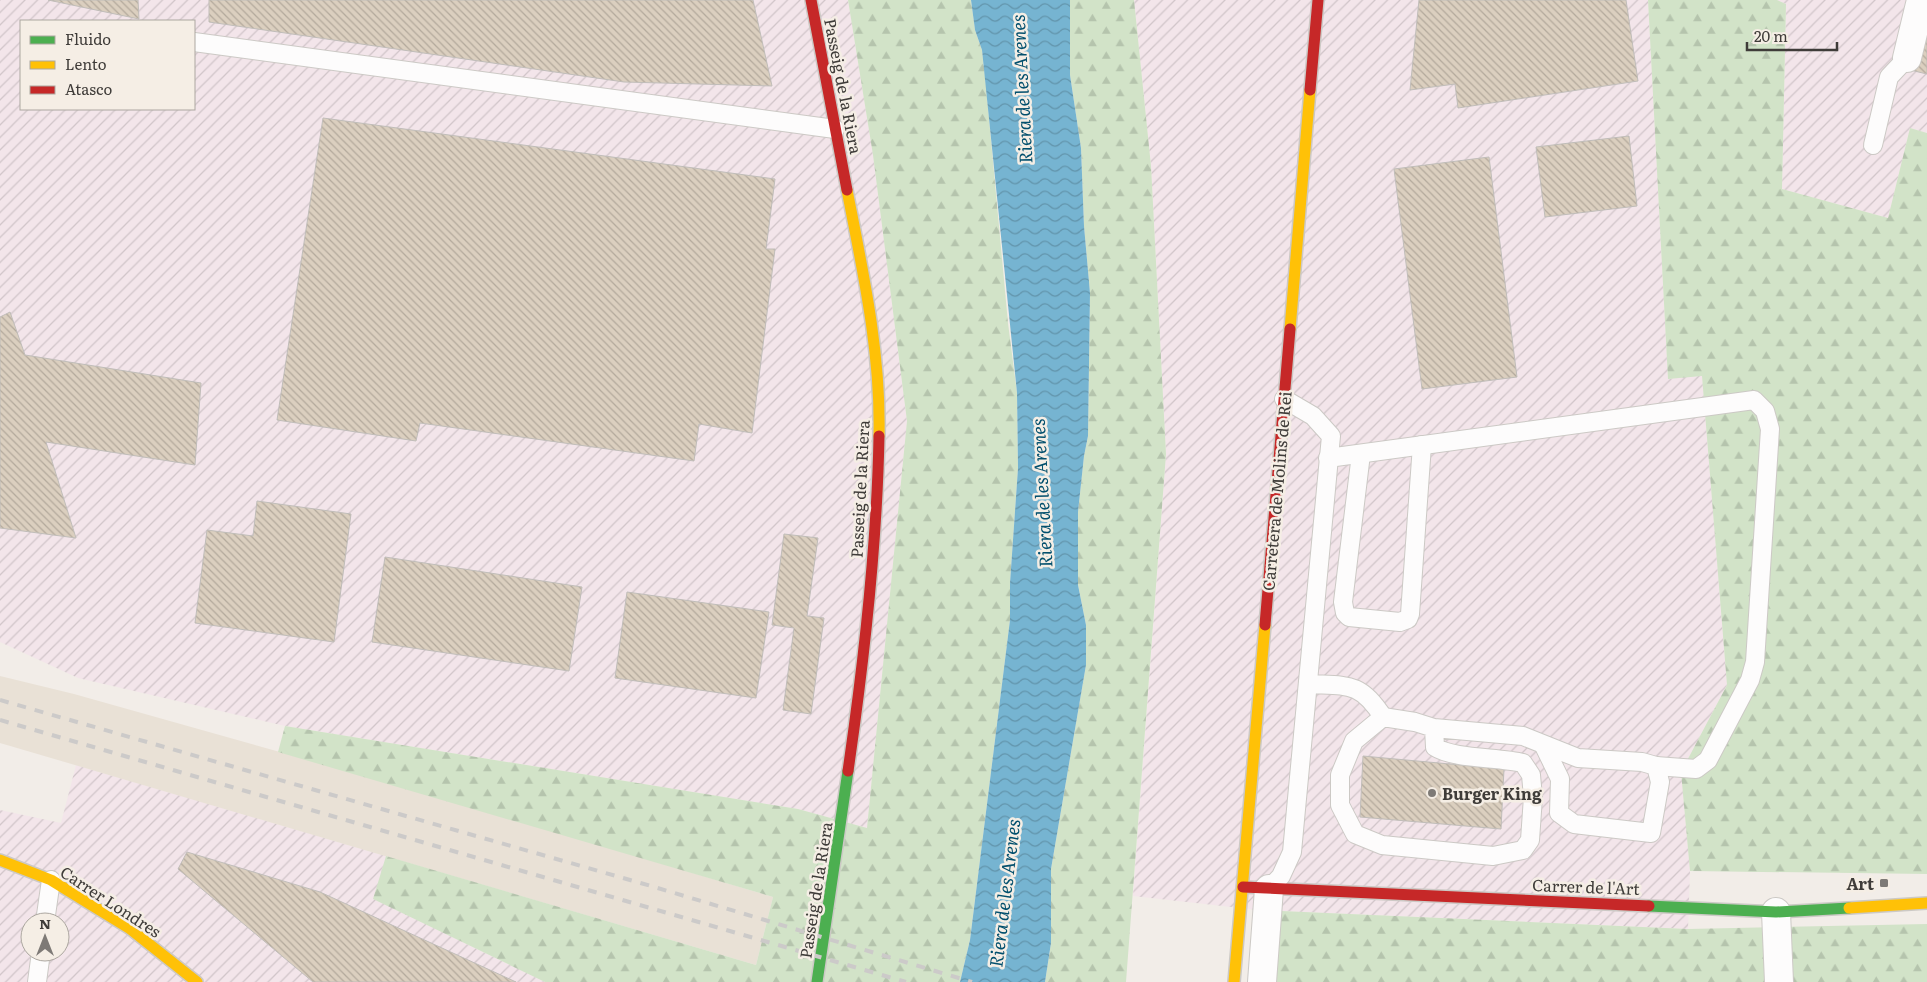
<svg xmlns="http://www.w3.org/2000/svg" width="1927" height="982" font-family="Literata,serif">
  <defs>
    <pattern id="industrial-furrows" width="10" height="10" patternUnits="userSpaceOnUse" patternTransform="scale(1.25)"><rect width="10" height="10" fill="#f3e5ea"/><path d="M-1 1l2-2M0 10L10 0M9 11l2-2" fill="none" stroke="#d1c5c9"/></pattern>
    <pattern id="forest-firs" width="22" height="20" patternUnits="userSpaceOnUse" patternTransform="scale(1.25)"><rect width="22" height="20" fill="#d2e3c8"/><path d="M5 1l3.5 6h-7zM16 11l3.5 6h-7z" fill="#b5c4ad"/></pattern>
    <pattern id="water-waves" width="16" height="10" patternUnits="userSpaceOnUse" patternTransform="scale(1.25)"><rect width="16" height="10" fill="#76b4d1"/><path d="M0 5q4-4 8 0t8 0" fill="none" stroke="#6294ab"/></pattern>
    <pattern id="building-back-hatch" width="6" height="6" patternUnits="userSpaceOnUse" patternTransform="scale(1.25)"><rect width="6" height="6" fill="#dbcfbf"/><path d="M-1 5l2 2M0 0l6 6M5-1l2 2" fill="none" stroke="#b3a99c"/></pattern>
  </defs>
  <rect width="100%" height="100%" fill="#f2ede8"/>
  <g fill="url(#industrial-furrows)" fill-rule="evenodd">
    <path d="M0,0H848L873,155L907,421L867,828L798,809L285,726L78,678L0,642ZM21,21H194V109H21Z"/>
    <path d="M1134,0H1648L1668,379L1702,375L1727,685L1681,772L1690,871L1688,929L1258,910L1133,896L1166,454L1151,166Z"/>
    <path d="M1777,0H1927V133L1910,128L1888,218L1782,189L1786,4Z"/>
    <path d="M76,765L386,856L374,899L545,982H0V810L61,823ZM30,922H60V952H30Z"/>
  </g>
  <path fill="#e9e1d6" d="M0,676L74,694L415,790L773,897L756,965L0,743Z"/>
  <g fill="url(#forest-firs)">
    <path d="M848,0H971L975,30L982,50L986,86L1008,323L1017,393L1018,468L1010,583V620L970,940L960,982H545L373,899L386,856L756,965L773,897L278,752L285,726L798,809L867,828L907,421L873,155Z"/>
    <path d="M1070,0H1134L1151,166L1166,454L1126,982H1045L1051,943V869L1086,665V625L1078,585V512L1084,456L1088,436L1090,293L1084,226L1081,148L1070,75Z"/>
    <path d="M1648,0H1777L1786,4L1782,189L1888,218L1910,128L1927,133V874L1690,871L1681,772L1727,685L1702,376L1668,379Z"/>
    <path d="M1258,910L1688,929L1927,924V982H1252Z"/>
  </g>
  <path fill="url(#water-waves)" d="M971,0H1070V75L1081,148L1084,226L1090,293L1088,436L1084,456L1078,512V585L1086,625V665L1051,869V943L1045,982H960L970,940L1010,620V583L1018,468L1017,393L982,50L975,30Z"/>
  <g fill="url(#building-back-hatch)" stroke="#c0bdb9">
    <path d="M48,0H138L139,19Z"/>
    <path d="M209,0H753L772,86L624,82L209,22Z"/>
    <path d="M1419,0H1626L1638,81L1458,108L1455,84L1410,90Z"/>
    <path d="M1927,33V74L1910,70Z"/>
    <path d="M323,118L775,179L766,249H775L752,433L699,424L694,461L420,423L416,441L277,420Z"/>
    <path d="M1629,136L1637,206L1545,217L1536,147Z"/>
    <path d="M1489,157L1517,377L1422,389L1394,169Z"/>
    <path d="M10,312L25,355L201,383L195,465L46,442L76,538L0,528V317Z"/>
    <path d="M257,501L351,514L334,642L195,623L207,530L253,536Z"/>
    <path d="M784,534L818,538L807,616L824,618L811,714L783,710L794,628L772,625Z"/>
    <path d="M385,557L582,587L569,671L372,642Z"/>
    <path d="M627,592L769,612L756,698L615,678Z"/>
    <path d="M1363,756L1504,769L1501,829L1360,817Z"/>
    <path d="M187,852L320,892L516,982H313L178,869Z"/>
  </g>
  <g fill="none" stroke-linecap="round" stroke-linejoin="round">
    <defs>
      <g id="lane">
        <path d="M194,42L835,129"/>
        <path d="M1873,145L1889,77L1907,58"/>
        <path d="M1361,454L1343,602L1345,613L1349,617L1400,622L1408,619L1410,614L1422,445"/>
        <path d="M1328,458L1754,400L1765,411L1770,429L1755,662L1750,680L1708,760L1696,769L1656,766"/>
        <path d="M1308,684C1347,686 1360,681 1383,717"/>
        <path d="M1434,728L1435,747C1453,759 1499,757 1523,763L1531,775L1533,797L1530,840L1523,850L1493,856L1382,845L1355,834L1340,805V775L1354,741L1383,717L1415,722L1434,728L1523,736L1578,758L1642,762L1656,766L1660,782L1651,833L1574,824L1559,813L1560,779L1544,746"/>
        <path d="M1269,889L1281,876L1292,852L1331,436L1313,416L1284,399"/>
        <path d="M45,922L51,880"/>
        <path d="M37,982L41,952"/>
      </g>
      <g id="street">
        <path d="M1907,58L1921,0"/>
        <path d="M1776,912L1779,982"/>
        <path d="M1262,982L1269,889"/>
      </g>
      <g id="fast">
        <path d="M1649,906L1776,912L1849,908"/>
        <path d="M817,982L848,771"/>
      </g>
      <g id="slow">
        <path d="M847,190C863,272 881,353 879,436"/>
        <path d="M1290,329L1310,90"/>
        <path d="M0,860L51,880L129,928L197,982"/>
        <path d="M1849,908L1927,903"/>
        <path d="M1234,982L1265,625"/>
      </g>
      <g id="jam">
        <path d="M811,0L847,190"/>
        <path d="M1310,90L1318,0"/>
        <path d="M1265,625L1290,329"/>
        <path d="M848,771C864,661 877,548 879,436"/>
        <path d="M1243,887L1649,906"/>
      </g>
    </defs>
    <use href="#lane" stroke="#ccc9c5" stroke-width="20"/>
    <use href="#street" stroke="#ccc9c5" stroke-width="30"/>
    <use href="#fast" stroke="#ccc9c5" stroke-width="14"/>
    <use href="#slow" stroke="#ccc9c5" stroke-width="14"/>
    <use href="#jam" stroke="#ccc9c5" stroke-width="14"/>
    <use href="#lane" stroke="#fdfcfc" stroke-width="18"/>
    <use href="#street" stroke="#fdfcfc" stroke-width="28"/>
    <use href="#fast" stroke="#4caf50" stroke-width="11"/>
    <use href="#slow" stroke="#ffc107" stroke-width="11"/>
    <use href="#jam" stroke="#c62828" stroke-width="11"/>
    <g stroke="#cccac9" stroke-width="4" stroke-dasharray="9 9" stroke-linecap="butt">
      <path d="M0,700L651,886L972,982"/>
      <path d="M0,720L906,982"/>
    </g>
  </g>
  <g fill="#7e7a76" stroke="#f5eee5" stroke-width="2">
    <circle cx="1432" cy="793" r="5"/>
    <rect x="1879" y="878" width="10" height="10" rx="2.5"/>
  </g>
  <g text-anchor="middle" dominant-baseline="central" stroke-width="5" stroke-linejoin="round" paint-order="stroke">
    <g font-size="16" fill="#3f3c39" stroke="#f5eee5">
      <text transform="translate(844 86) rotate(79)">Passeig de la Riera</text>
      <text transform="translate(859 489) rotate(-87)">Passeig de la Riera</text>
      <text transform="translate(1276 491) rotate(-85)">Carretera de Molins de Rei</text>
      <text transform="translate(1586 886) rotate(2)">Carrer de l'Art</text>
      <text transform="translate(815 890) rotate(-81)">Passeig de la Riera</text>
      <text transform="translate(111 901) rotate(33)">Carrer Londres</text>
    </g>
    <g font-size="16" font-weight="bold" fill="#3f3c39" stroke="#f5eee5" text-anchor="start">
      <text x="1442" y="793">Burger King</text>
      <text x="1874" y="883" text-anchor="end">Art</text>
    </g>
    <g font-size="18" font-style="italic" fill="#024f6d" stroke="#f5eee5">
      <text transform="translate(1021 89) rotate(-93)">Riera de les Arenes</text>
      <text transform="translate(1041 493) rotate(-93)">Riera de les Arenes</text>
      <text transform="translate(1004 893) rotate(-83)">Riera de les Arenes</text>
    </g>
  </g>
  <rect x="20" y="20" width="175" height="90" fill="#f5eee5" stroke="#aca7a0"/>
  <rect x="30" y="36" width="25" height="8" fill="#4caf50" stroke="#aca7a0"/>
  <text x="65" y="45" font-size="15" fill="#3f3c39">Fluido</text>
  <rect x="30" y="61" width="25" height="8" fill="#ffc107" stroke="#aca7a0"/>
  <text x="65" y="70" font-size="15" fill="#3f3c39">Lento</text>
  <rect x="30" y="86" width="25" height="8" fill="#c62828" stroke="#aca7a0"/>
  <text x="65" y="95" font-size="15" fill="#3f3c39">Atasco</text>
  <g transform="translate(45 937)"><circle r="24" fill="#f5eee5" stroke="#aca7a0"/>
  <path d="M0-4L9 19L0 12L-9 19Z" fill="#7e7a76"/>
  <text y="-8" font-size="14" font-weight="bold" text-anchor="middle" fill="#3f3c39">N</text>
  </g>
  <path d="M1747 42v8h90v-8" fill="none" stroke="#3f3c39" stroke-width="2.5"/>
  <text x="1754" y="42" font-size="15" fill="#3f3c39" stroke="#f5eee5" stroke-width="4" paint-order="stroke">20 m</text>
</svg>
